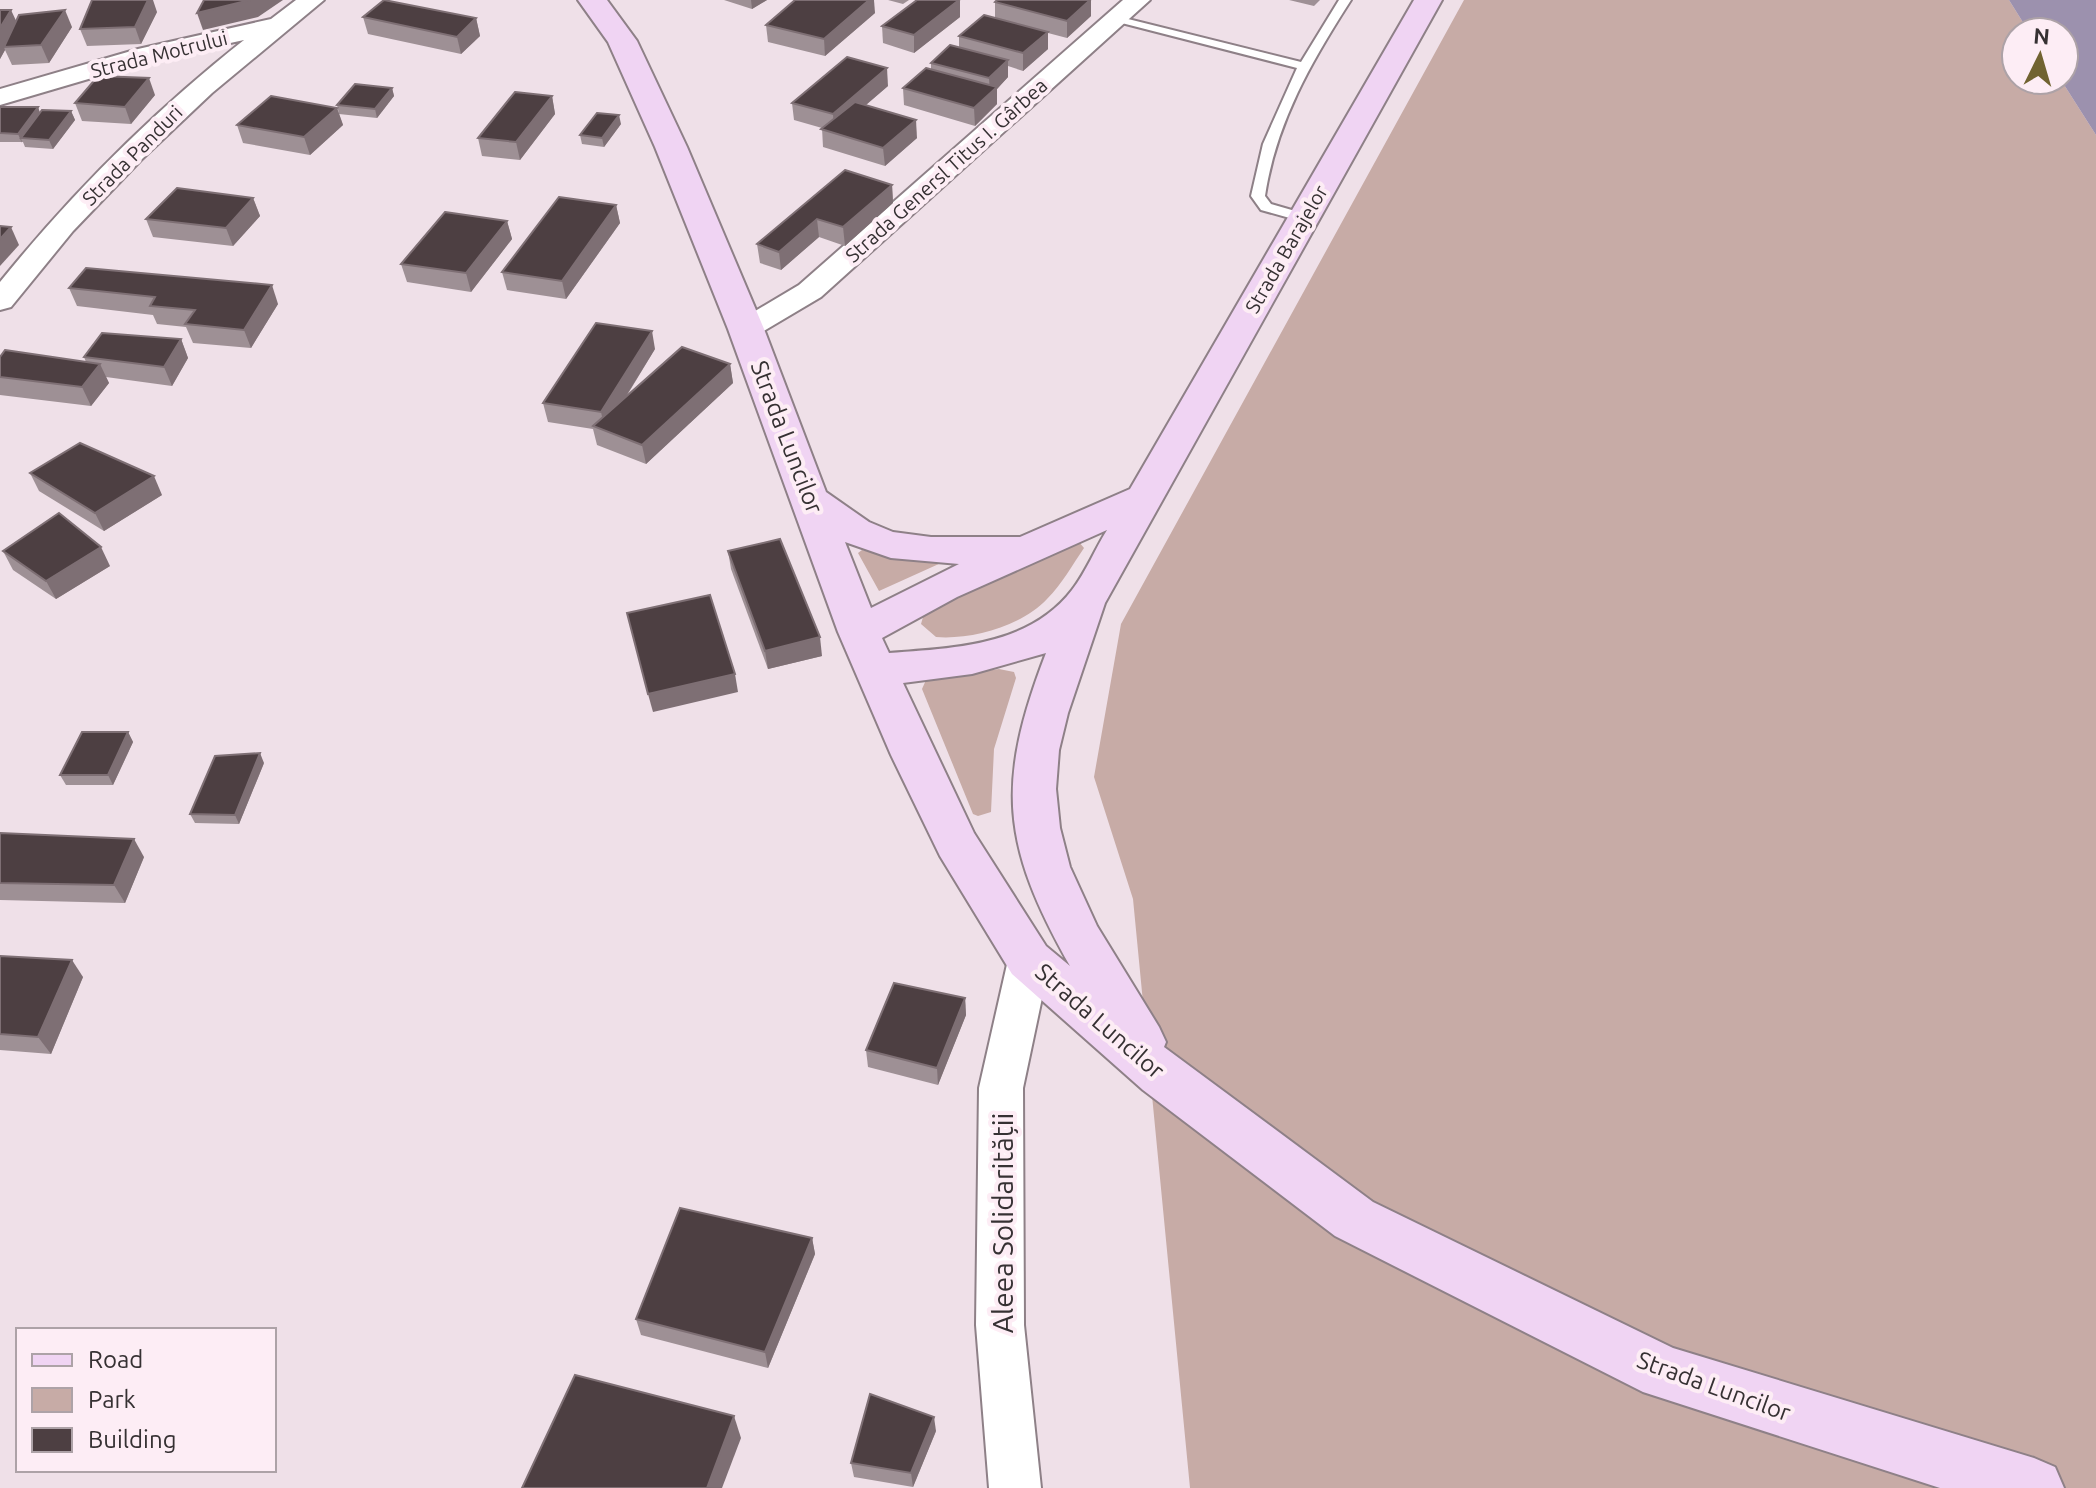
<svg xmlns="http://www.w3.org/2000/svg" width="2096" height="1488" font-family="Ubuntu,sans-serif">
  <rect width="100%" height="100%" fill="#efe0e8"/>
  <g fill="#c7aba6">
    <path d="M1464,0H2009L2029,32H2016V80H2061L2096,135V1488H1190L1133,899L1094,777L1121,624Z"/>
    <path d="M1079,542L1084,548C1073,564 1062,584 1047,599C1022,626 971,640 936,637L921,624L925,610Z"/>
    <path d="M862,550L894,558L941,563L879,591L858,553Z"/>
    <path d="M999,669L1014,672L1016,678L994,749L991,812L978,816L973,814L922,689L926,680L933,678Z"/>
  </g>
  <path fill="#9c91ae" d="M2009,0H2096V135L2061,80H2064V32H2029Z"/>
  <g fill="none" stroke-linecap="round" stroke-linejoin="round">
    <defs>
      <path id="lane" d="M1339,0H1351C1311,62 1276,123 1265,196L1271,204L1309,215L1311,218L1304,222L1261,210L1251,196L1263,144L1297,68L1110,20L1116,16L1301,62Z"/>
      <g id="street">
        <path d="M296,0H324L212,93L141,160L73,231L11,307L0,310V282C72,193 154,111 244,40L153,60L0,105V89L138,49L271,19Z"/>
        <path d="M1123,0H1150L821,297L757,335H735L731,329L735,323L799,285Z"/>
        <path d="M1029,943L1044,948L1050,960L1023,1088L1024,1325L1041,1488H989L976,1325L979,1088L1008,960L1014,948Z"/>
      </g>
      <path id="secondary" d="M578,0H607L637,41L687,147L764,329L826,492L869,522L893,532L931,537H1020L1130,489L1414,0H1442L1105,603L1068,713L1059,750L1056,789L1060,828L1070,867L1097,926L1159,1027L1166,1042L1164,1047L1373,1202L1673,1348L2034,1458L2055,1467L2064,1488H1940L1643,1392L1335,1236L1143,1090L1012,974L940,856L891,755L838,632L728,329L655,147L608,42ZM1107,530C1095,549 1086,572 1072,590C1029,646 954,648 889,653L882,638L957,597ZM845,542L891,558L959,564L871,608ZM1046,653C996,783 1001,844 1070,966L1046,946L974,833L903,683L972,674Z"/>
    </defs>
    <use href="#lane" stroke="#8e8087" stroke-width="4"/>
    <use href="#street" stroke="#8e8087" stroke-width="4"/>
    <use href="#secondary" stroke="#8e8087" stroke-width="4"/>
    <use href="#lane" fill="#fff" fill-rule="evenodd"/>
    <use href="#street" fill="#fff" fill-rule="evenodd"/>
    <use href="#secondary" fill="#f0d4f3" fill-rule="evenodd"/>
  </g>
  <g fill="#9e9095">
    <path d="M724,0H767L752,9Z"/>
    <path d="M888,0H909L903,4Z"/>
    <path d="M960,0V17L914,53L883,43L882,26Z"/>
    <path d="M997,0H1091V16L1067,38L1048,33V49L1023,71L1008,66V77L997,89V104L975,126L904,105L903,88L931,69V63L959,48V36L995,18V2Z"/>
    <path d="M1289,0H1320L1314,6Z"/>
    <path d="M0,10L16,21L72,27L49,63L12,65L5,50L0,59Z"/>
    <path d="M157,12L141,44L87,46L80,29Z"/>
    <path d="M875,13L825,56L768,42L766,25Z"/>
    <path d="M363,17L476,18L480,36L461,54L368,34Z"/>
    <path d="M888,86L866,105L917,138L885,166L823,147L822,128L794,120L792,103Z"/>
    <path d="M392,88L394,96L377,118L339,114L337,105Z"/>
    <path d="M155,95L131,124L82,121L75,103Z"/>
    <path d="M552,96L555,114L520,160L482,156L478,138Z"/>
    <path d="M0,107H38L40,113L71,111L75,120L53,149L25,147L23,142H0Z"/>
    <path d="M337,108L343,125L310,155L243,143L237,125Z"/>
    <path d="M621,124L604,147L582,144L580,135Z"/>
    <path d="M892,185L893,203L845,246L819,237L781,270L760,263L757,244Z"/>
    <path d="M253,198L260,216L233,246L153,237L146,219Z"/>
    <path d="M616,205L620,223L566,299L507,290L502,272Z"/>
    <path d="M507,221L512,239L471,292L407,282L401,264Z"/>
    <path d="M69,288L278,304L251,348L193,343L186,327L157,324L153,315L77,306Z"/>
    <path d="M181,339L188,358L172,386L106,377L109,383L91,406L0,395V357L86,362L84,357Z"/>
    <path d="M655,349L626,397L730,364L733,383L646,464L597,445L593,429L548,422L543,403Z"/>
    <path d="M30,473L162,495L104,531L39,491Z"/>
    <path d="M3,551L110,566L56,599L13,570Z"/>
    <path d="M728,551L822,656L768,669L731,569Z"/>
    <path d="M128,732L133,742L113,785H66L60,775Z"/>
    <path d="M264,763L239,824L195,823L190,814Z"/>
    <path d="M0,833L144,857L125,903L0,900Z"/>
    <path d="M0,956L83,977L51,1054L0,1050Z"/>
    <path d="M965,998L966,1015L938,1085L868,1067L866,1050Z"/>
    <path d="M812,1238L815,1254L768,1368L641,1335L636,1319Z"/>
    <path d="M936,1431L913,1487L854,1477L851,1463Z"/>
  </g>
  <g fill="#7e6f74">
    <path d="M148,0H153L157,12L141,44L135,27Z"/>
    <path d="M250,0H283L258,17L203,30L197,13Z"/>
    <path d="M751,0H767L752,9Z"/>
    <path d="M869,0H874L875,13L825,56L824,39Z"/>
    <path d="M960,0V17L914,53V35Z"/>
    <path d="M1090,0H1091V16L1067,38V21Z"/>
    <path d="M11,10L19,27L4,47L5,50L0,59V28Z"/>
    <path d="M65,10L72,27L49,63L41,45Z"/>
    <path d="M476,18L480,36L461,54L457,37Z"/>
    <path d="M1048,32V49L1023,71V53Z"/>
    <path d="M1008,60V77L997,89V104L975,126L974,108L990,94L989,78Z"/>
    <path d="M887,68L888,86L834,132L833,114Z"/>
    <path d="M149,78L155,95L131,124L125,107Z"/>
    <path d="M392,88L394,96L377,118L375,109Z"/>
    <path d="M552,96L555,114L520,160L516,142Z"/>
    <path d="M38,107L41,116L21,138L22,143L18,134Z"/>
    <path d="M337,108L343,125L310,155L304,137Z"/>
    <path d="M71,111L75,120L53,149L49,140Z"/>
    <path d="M619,115L621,124L604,147L602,138Z"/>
    <path d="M916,120L917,138L885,166L883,148Z"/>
    <path d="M892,185L893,203L845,246L843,227Z"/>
    <path d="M253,198L260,216L233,246L226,228Z"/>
    <path d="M616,205L620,223L566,299L562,281Z"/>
    <path d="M817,219L819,237L781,270L779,252Z"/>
    <path d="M507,221L512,239L471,292L466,273Z"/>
    <path d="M11,227L19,245L0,266V239Z"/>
    <path d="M272,285L278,304L251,348L244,330Z"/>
    <path d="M652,331L655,349L605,430L601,412Z"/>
    <path d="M181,339L188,358L172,386L164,367Z"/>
    <path d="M100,364L109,383L91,406L82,387Z"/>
    <path d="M730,364L733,383L646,464L642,445Z"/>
    <path d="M154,476L162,495L104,531L95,513Z"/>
    <path d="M101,547L110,566L56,599L46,581Z"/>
    <path d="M820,637L822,656L768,669L765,651Z"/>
    <path d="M735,674L738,692L653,712L648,694Z"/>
    <path d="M128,732L133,742L113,785L108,775Z"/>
    <path d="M260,753L264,763L239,824L235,815Z"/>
    <path d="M134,839L144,857L125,903L114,885Z"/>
    <path d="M72,960L83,977L51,1054L38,1037Z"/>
    <path d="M965,998L966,1015L938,1085L937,1068Z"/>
    <path d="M812,1238L815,1254L768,1368L765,1352Z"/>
    <path d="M734,1416L741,1438L722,1488H707Z"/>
    <path d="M934,1417L936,1431L913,1487L911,1473Z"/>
  </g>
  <g fill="#4d3f42" stroke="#7e6f74" stroke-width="2">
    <path d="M92,0H148L135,27L80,29Z"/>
    <path d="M204,0H250L197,13Z"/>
    <path d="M384,0L476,18L457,37L363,17Z"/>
    <path d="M795,0H869L824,39L766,25Z"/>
    <path d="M917,0H959L914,35L882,26Z"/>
    <path d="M997,0H1090L1067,21L995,2Z"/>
    <path d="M0,10H11L0,28Z"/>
    <path d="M65,10L41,45L4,47L19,15Z"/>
    <path d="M984,15L1048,32L1023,53L959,36Z"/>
    <path d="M950,45L1008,60L989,78L931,63Z"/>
    <path d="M847,57L887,68L833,114L792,103Z"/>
    <path d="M926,68L997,87L974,108L903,88Z"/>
    <path d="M98,76L149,78L125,107L75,103Z"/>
    <path d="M355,84L392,88L375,109L337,105Z"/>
    <path d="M515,92L552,96L516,142L478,138Z"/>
    <path d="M271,96L337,108L304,137L237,125Z"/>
    <path d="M855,102L916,120L883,148L821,129Z"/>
    <path d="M0,107H38L18,134L0,133Z"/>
    <path d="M42,110L71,111L49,140L21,138Z"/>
    <path d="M597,113L619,115L602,138L580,135Z"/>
    <path d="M845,170L892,185L843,227L817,219L779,252L757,244Z"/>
    <path d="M177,188L253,198L226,228L146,219Z"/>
    <path d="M559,197L616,205L562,281L502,272Z"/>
    <path d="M445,212L507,221L466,273L401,264Z"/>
    <path d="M0,226L11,227L0,239Z"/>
    <path d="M86,268L272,285L244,330L185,324L195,310L150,306L155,297L69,288Z"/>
    <path d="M596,323L652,331L601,412L543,403Z"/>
    <path d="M102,333L181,339L164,367L84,357Z"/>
    <path d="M682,347L730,364L642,445L593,426Z"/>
    <path d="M5,350L100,364L82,387L0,377V357Z"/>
    <path d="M80,443L154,476L95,513L30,473Z"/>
    <path d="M59,513L101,547L46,581L3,551Z"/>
    <path d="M780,539L820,637L765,651L728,551Z"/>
    <path d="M710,595L735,674L648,694L627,613Z"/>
    <path d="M82,732H128L108,775H60Z"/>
    <path d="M260,753L235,815L190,814L215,756Z"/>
    <path d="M0,833L134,839L114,885L0,883Z"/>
    <path d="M0,956L72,960L38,1037L0,1034Z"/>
    <path d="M894,983L965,998L937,1068L866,1050Z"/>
    <path d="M680,1208L812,1238L765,1352L636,1319Z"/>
    <path d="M575,1375L734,1416L707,1488H522Z"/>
    <path d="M870,1394L934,1417L911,1473L851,1463Z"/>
  </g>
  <g text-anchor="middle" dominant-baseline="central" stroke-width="8" stroke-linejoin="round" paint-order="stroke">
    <g font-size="20" fill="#363133" stroke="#fdedf5">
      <text transform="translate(159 54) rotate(-14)">Strada Motrului</text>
      <text transform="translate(132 155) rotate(-45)">Strada Panduri</text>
      <text transform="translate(946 170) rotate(-42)">Strada Genersl Titus I. Gârbea</text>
      <text transform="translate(1286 249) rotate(-60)">Strada Barajelor</text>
    </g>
    <g font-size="24" fill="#363133" stroke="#fdedf5">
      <text transform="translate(787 437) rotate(69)">Strada Luncilor</text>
      <text transform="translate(1100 1021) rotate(41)">Strada Luncilor</text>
      <text transform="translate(1714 1386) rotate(20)">Strada Luncilor</text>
    </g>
    <g font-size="28" fill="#363133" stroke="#fdedf5">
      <text transform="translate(1002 1223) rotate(-90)">Aleea Solidarității</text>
    </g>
  </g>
  <rect x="16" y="1328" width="260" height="144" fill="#fdedf5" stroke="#ada2a7" stroke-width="2"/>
  <rect x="32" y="1354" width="40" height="12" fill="#f0d4f3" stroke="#ada2a7" stroke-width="2"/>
  <text x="88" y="1368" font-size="24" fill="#363133">Road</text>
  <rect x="32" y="1388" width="40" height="24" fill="#c7aba6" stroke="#ada2a7" stroke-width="2"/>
  <text x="88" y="1408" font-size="24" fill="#363133">Park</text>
  <rect x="32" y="1428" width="40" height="24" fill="#4d3f42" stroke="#ada2a7" stroke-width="2"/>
  <text x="88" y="1448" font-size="24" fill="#363133">Building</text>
  <g transform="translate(2040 56) rotate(5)"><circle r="38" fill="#fdedf5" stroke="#ada2a7" stroke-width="2"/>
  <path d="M0-6L14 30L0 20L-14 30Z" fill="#716331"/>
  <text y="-12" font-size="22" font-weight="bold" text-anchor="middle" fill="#363133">N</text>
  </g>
</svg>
